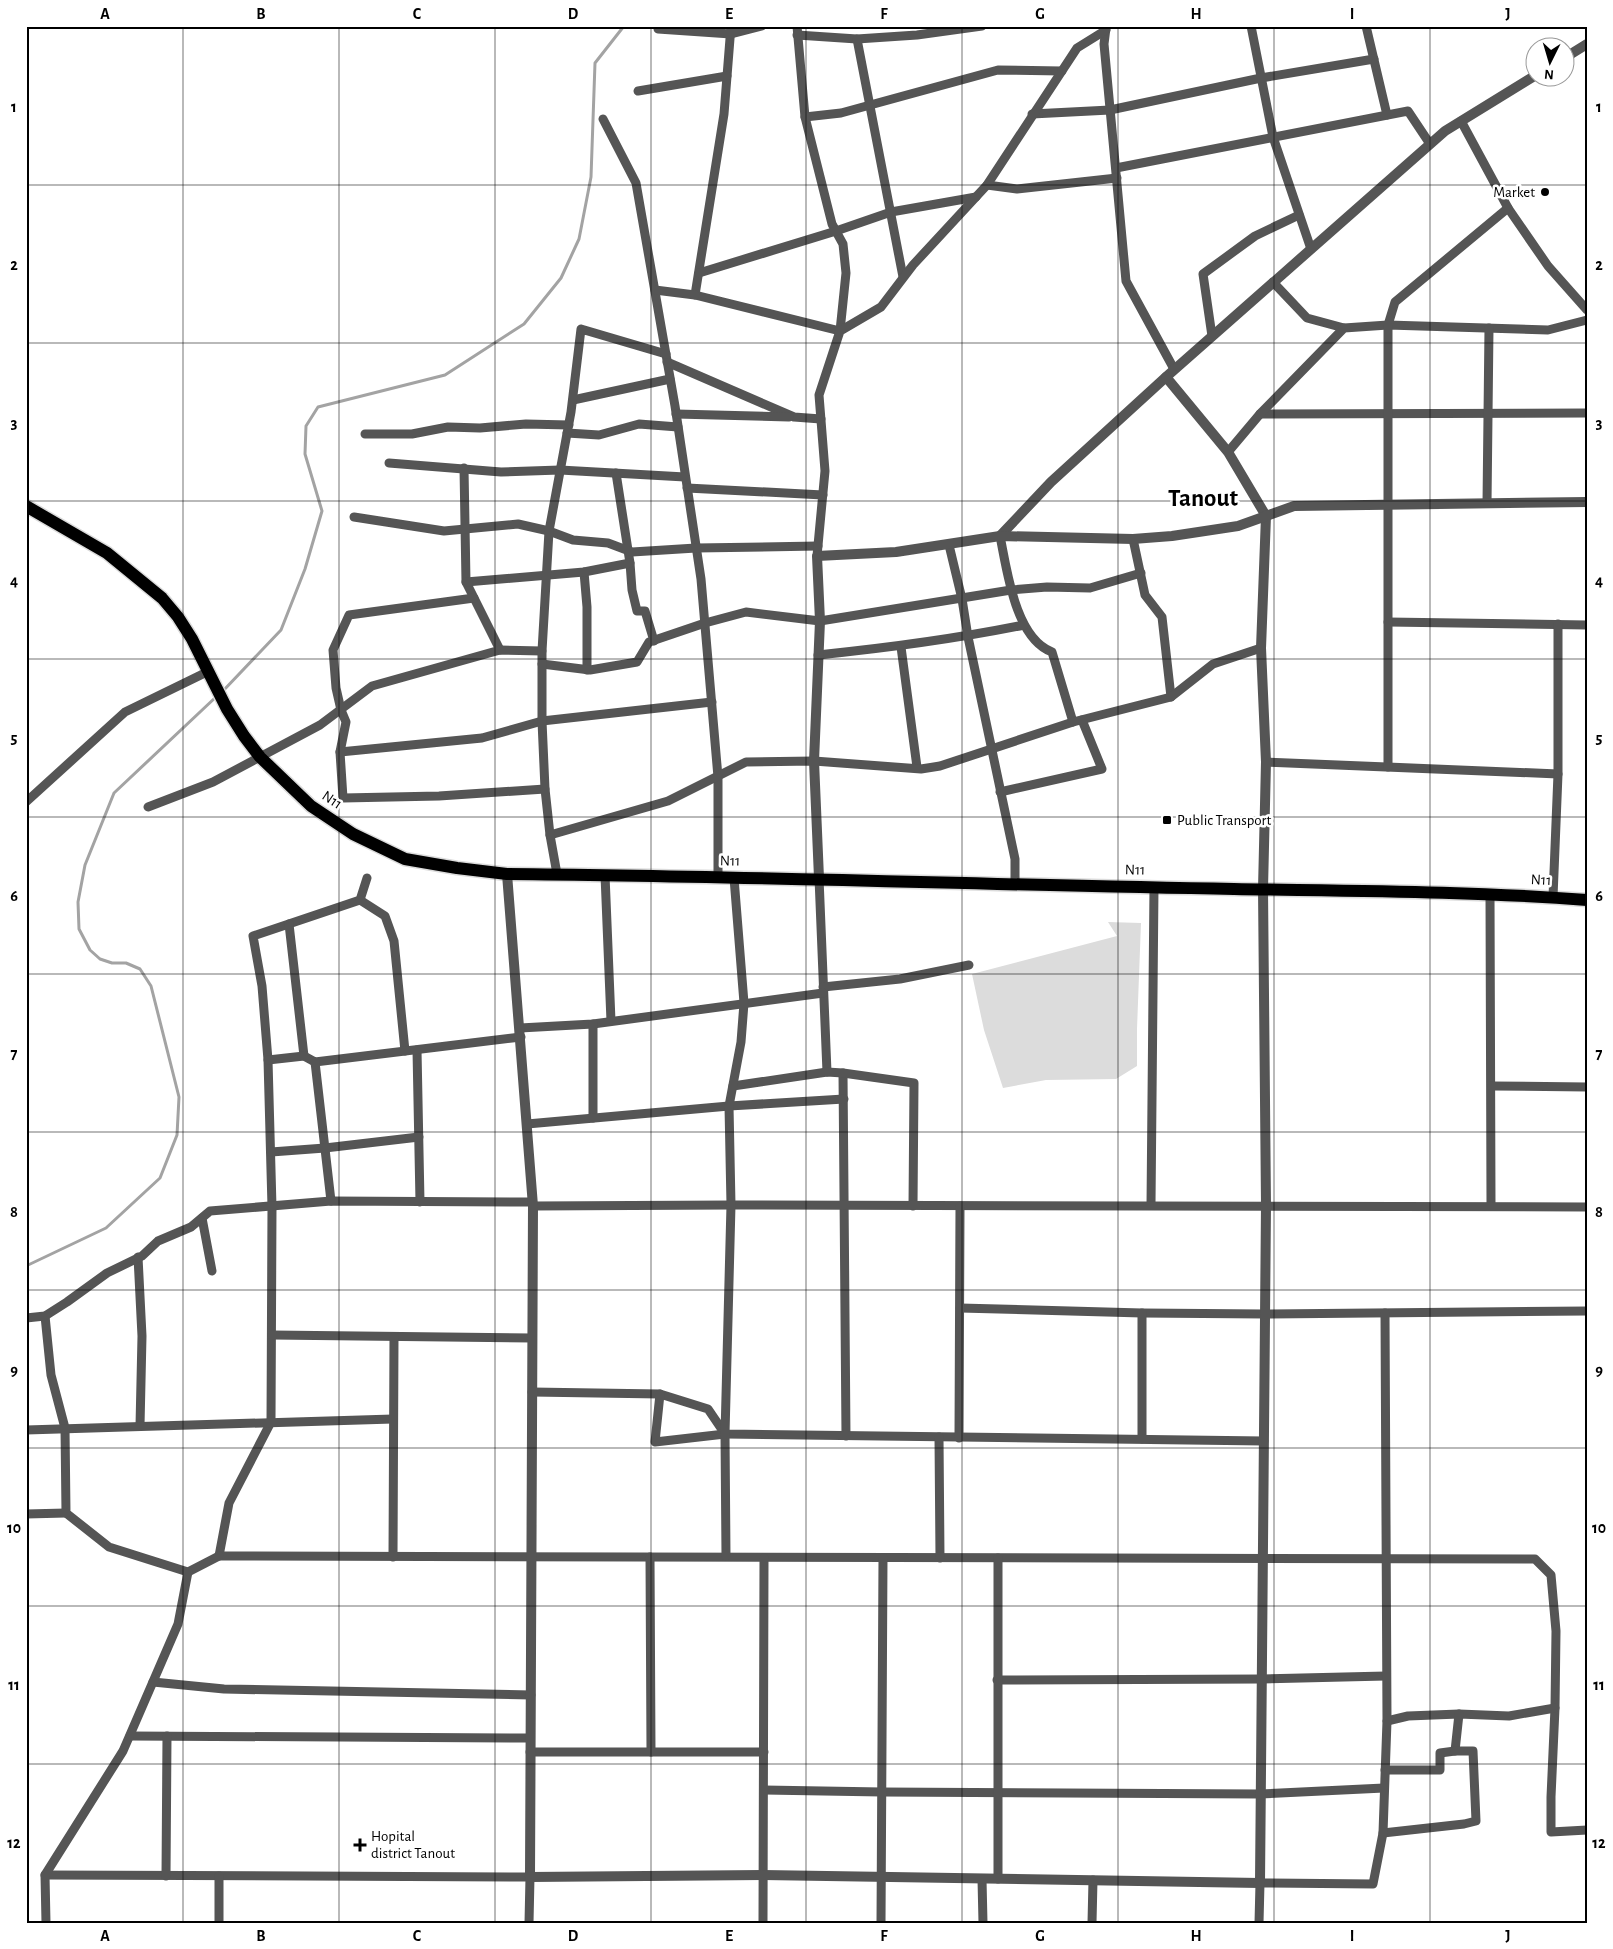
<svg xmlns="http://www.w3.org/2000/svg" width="1613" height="1949" font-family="'Alegreya Sans',sans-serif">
  <rect width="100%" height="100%" fill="#fff"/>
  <path fill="#dcdcdc" d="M1108,922L1141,923L1137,1029V1066L1116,1079L1046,1080L1003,1088L984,1030L972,974L1117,936Z"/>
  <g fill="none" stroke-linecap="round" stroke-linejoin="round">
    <g stroke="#a3a3a3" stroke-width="3">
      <path d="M222,692L281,630L305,569L322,511L305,454L306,426L318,407L445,375L524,324L561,278L579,239L591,177L595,63L624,26"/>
      <path d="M26,1266L106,1228L160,1178L177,1135L179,1097L151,986L140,969L126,963H112L100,959L90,950L79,929L78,902L85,865L114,793L217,696"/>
    </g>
    <defs>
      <path id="primary" d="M26,506L107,553L162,598L178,617L192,639L227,709L244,736L260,757L311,806L353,834L405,859L457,868L507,874C749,876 992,885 1234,889C1352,891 1469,891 1587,900"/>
    </defs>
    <use href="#primary" stroke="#dbdbdb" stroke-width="15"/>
    <g stroke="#555" stroke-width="9">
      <path d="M731,26L724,114L695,295L840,331L846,273L843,244L832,224L805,117L797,26"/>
      <path d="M1251,26L1273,137L1311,249"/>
      <path d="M1366,26L1387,115"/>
      <path d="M1106,28L1104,44L1126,281L1174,369"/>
      <path d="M658,29L731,34L762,26"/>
      <path d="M797,35L857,39L917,35L982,26"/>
      <path d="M857,39L903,277"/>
      <path d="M638,91L727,76"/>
      <path d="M1032,114L1110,110L1261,78L1374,59"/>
      <path d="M805,117L841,113L998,70L1062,71"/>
      <path d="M603,119L636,183L675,406L701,579L718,777V878"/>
      <path d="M1461,121L1508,208L1548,266L1587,310"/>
      <path d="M1116,168L1408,111L1430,144"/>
      <path d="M987,185L1017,189L1117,178"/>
      <path d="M699,273L836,231L891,212L976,197"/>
      <path d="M1273,282L1307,318L1344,328"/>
      <path d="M655,290L695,295"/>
      <path d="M1212,336L1203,274L1255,236L1299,215"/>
      <path d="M667,362L794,417L821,419"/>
      <path d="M573,400L670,379"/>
      <path d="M676,414L789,417"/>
      <path d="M1260,414L1587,413"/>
      <path d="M567,433L599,435L639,424L678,427"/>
      <path d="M365,434H412L448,427L480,428L526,424L569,425"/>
      <path d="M1228,452L1260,414L1344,328L1388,325L1548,330L1587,320"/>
      <path d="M389,463L501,472L560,470L685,477"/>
      <path d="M464,468L466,582L500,650"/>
      <path d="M616,473L630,563L632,590L637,611H645L654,641"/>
      <path d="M687,488L823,495"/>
      <path d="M1487,503L1489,328"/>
      <path d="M354,517L444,531L518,524L549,531L573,540L608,543L632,552L696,548L818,546"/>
      <path d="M1000,536C1007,570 1015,638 1052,652L1073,722"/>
      <path d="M1133,539L1145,595L1162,617L1171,697"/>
      <path d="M949,545L962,599L968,637L1015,859V884"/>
      <path d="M817,556L825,471L819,395L840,331L881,307L913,265L987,185L1077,48L1106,30"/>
      <path d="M584,572L587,607V670"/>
      <path d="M466,582L584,572L630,563"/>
      <path d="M474,598L349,615L333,650L336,688L341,710L346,722L340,752L343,798L439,796L545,789"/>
      <path d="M1388,622L1587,625"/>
      <path d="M901,647L917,767"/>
      <path d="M818,655C887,648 955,639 1024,625"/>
      <path d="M542,664L590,670L637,662L649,642L705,623L746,612L820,621L1011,590L1047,587L1090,588L1141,573"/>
      <path d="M340,752L482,738L542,721L712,702"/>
      <path d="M1266,762L1558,774"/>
      <path d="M1388,767V325L1395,302L1508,208"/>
      <path d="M1000,792L1102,769L1082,720"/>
      <path d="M26,802L125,712L209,671"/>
      <path d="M148,807L213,782L320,725L372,686L500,650L542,651"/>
      <path d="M550,835L668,801L746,762L814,761L921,769L940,766L1073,722L1171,697L1213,664L1261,648"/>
      <path d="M557,874L550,835L545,789L542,721V651L549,531L571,412L581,329L666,354"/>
      <path d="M605,875L611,1021"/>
      <path d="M367,878L360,900L253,936L262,986L268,1060L272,1207L271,1422L229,1503L219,1556L1535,1559L1551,1575L1556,1631L1555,1708L1551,1797V1832L1587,1830"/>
      <path d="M819,878L827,1072"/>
      <path d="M1490,894L1491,1206"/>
      <path d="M1553,897L1558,774V624"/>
      <path d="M360,900L385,916L394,941L405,1051"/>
      <path d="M289,924L304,1056"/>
      <path d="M823,987L900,979L969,965"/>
      <path d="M520,1028L593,1024L823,993"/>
      <path d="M417,1050L420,1202"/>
      <path d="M268,1060L304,1056L315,1062L521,1037"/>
      <path d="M315,1062L331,1201"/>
      <path d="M843,1073L846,1436"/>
      <path d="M733,1086L827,1072L843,1073L914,1083L913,1206"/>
      <path d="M1492,1086L1587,1087"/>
      <path d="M593,1118V1024"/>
      <path d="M527,1124L729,1106L844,1099"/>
      <path d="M271,1152L325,1148L419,1137"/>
      <path d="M1151,1205L1154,887"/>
      <path d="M533,1206L731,1205L1587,1207"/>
      <path d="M202,1218L212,1271"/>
      <path d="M138,1257L142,1336L140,1426"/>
      <path d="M960,1308L1142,1313L1264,1314L1587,1311"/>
      <path d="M1142,1313V1439"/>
      <path d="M45,1316L51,1375L65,1428L66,1513L109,1547L188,1572L219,1556"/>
      <path d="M26,1318L45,1316L67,1302L107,1273L142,1256L158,1241L191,1227L210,1211L331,1201L532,1202"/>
      <path d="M272,1335L532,1338"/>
      <path d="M532,1392L660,1394L708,1409L725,1434L1264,1441"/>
      <path d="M660,1394L655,1442L725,1434"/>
      <path d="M26,1430L393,1419"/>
      <path d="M939,1437L940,1558"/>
      <path d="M959,1438L960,1206"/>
      <path d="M26,1514L66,1513"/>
      <path d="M726,1556L725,1434L731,1205L729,1106L741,1042L744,1003L734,878"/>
      <path d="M393,1557L394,1337"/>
      <path d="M650,1557L651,1752"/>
      <path d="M997,1680L1262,1679L1386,1676"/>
      <path d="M153,1682L224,1689L531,1695"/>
      <path d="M1387,1721L1408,1716L1459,1714L1509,1716L1555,1708"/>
      <path d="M130,1736L530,1738"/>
      <path d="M530,1752H764"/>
      <path d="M1385,1770H1440V1753L1455,1751L1459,1714"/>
      <path d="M764,1790L882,1792L1260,1794L1384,1788"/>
      <path d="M1383,1833L1464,1824L1476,1821L1473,1751H1455"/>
      <path d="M45,1875L530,1877L529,1923"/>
      <path d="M166,1876L167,1736"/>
      <path d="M219,1876V1923"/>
      <path d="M982,1879L983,1923"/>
      <path d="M998,1879V1558"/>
      <path d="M46,1923L45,1875L123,1751L178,1624L188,1572"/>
      <path d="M763,1923L764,1558"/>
      <path d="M881,1923L883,1558"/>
      <path d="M1092,1923L1093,1880"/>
      <path d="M1259,1923L1260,1883L1373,1884L1383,1833L1387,1721L1385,1313"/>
    </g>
    <g stroke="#555" stroke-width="10">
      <path d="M1566,57L1587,44"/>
      <path d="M1000,536L1051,482L1166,377L1445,131L1536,75"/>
      <path d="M507,874L533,1206L530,1877L763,1875L1260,1883L1266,1205L1263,889L1266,762L1261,648L1266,516L1228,452L1166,377"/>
      <path d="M819,878L814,761L820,621L817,556L896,552L1000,536L1133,539L1172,536L1238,526L1294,506L1587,502"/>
    </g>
    <use href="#primary" stroke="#000" stroke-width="12"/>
  </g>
  <path fill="none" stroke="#000" stroke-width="1" stroke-opacity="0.55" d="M183,26V1923M339,26V1923M495,26V1923M651,26V1923M806,26V1923M962,26V1923M1118,26V1923M1274,26V1923M1430,26V1923M26,185H1587M26,343H1587M26,501H1587M26,659H1587M26,817H1587M26,974H1587M26,1132H1587M26,1290H1587M26,1448H1587M26,1606H1587M26,1764H1587"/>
  <g fill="#000" stroke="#fff" stroke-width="2">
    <circle cx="1545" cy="192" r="5"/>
    <rect x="1162" y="815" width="10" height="10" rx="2.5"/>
    <path d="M357.5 1837.5h5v5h5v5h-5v5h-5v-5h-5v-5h5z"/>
  </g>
  <g text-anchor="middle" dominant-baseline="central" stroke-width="5" stroke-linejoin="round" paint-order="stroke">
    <g font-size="15" fill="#000" stroke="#fff" text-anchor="start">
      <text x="1535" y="192" text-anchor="end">Market</text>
      <text x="1177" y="820">Public Transport</text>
      <text x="371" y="1836">Hopital<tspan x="371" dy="17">district Tanout</tspan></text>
    </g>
    <g font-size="15" fill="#000" stroke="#fff">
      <text transform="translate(332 800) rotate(34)">N11</text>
      <text transform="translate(730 861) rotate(1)">N11</text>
      <text transform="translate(1135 870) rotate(1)">N11</text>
      <text transform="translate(1541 880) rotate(3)">N11</text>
    </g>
    <g font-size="25" font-weight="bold" fill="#000" stroke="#fff">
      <text x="1203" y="498">Tanout</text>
    </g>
  </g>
  <rect width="1613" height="1949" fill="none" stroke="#ffffff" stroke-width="55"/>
  <g transform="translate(1550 62) rotate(185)"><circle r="24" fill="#ffffff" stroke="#999999"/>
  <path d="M0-4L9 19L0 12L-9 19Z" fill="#000000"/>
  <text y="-8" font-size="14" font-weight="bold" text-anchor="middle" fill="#000000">N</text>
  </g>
  <rect x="28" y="28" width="1558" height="1894" fill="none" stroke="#000" stroke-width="2"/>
  <g font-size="16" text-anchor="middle" font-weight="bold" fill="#000">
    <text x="105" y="19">A</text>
    <text x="261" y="19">B</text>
    <text x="417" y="19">C</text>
    <text x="573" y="19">D</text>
    <text x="729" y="19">E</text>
    <text x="884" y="19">F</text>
    <text x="1040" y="19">G</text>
    <text x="1196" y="19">H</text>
    <text x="1352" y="19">I</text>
    <text x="1508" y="19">J</text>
    <text x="14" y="112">1</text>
    <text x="1599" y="112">1</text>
    <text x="14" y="270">2</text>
    <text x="1599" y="270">2</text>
    <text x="14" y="428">3</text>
    <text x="1599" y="428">3</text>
    <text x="14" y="586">4</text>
    <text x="1599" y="586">4</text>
    <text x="14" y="743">5</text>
    <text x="1599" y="743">5</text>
    <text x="14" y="901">6</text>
    <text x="1599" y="901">6</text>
    <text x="14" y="1059">7</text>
    <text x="1599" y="1059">7</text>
    <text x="14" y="1217">8</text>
    <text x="1599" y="1217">8</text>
    <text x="14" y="1375">9</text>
    <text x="1599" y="1375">9</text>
    <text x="14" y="1533">10</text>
    <text x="1599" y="1533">10</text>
    <text x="14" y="1690">11</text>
    <text x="1599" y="1690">11</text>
    <text x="14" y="1848">12</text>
    <text x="1599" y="1848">12</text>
    <text x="105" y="1941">A</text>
    <text x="261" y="1941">B</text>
    <text x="417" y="1941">C</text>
    <text x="573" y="1941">D</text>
    <text x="729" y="1941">E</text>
    <text x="884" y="1941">F</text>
    <text x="1040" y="1941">G</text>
    <text x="1196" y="1941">H</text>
    <text x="1352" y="1941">I</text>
    <text x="1508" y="1941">J</text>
  </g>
</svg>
